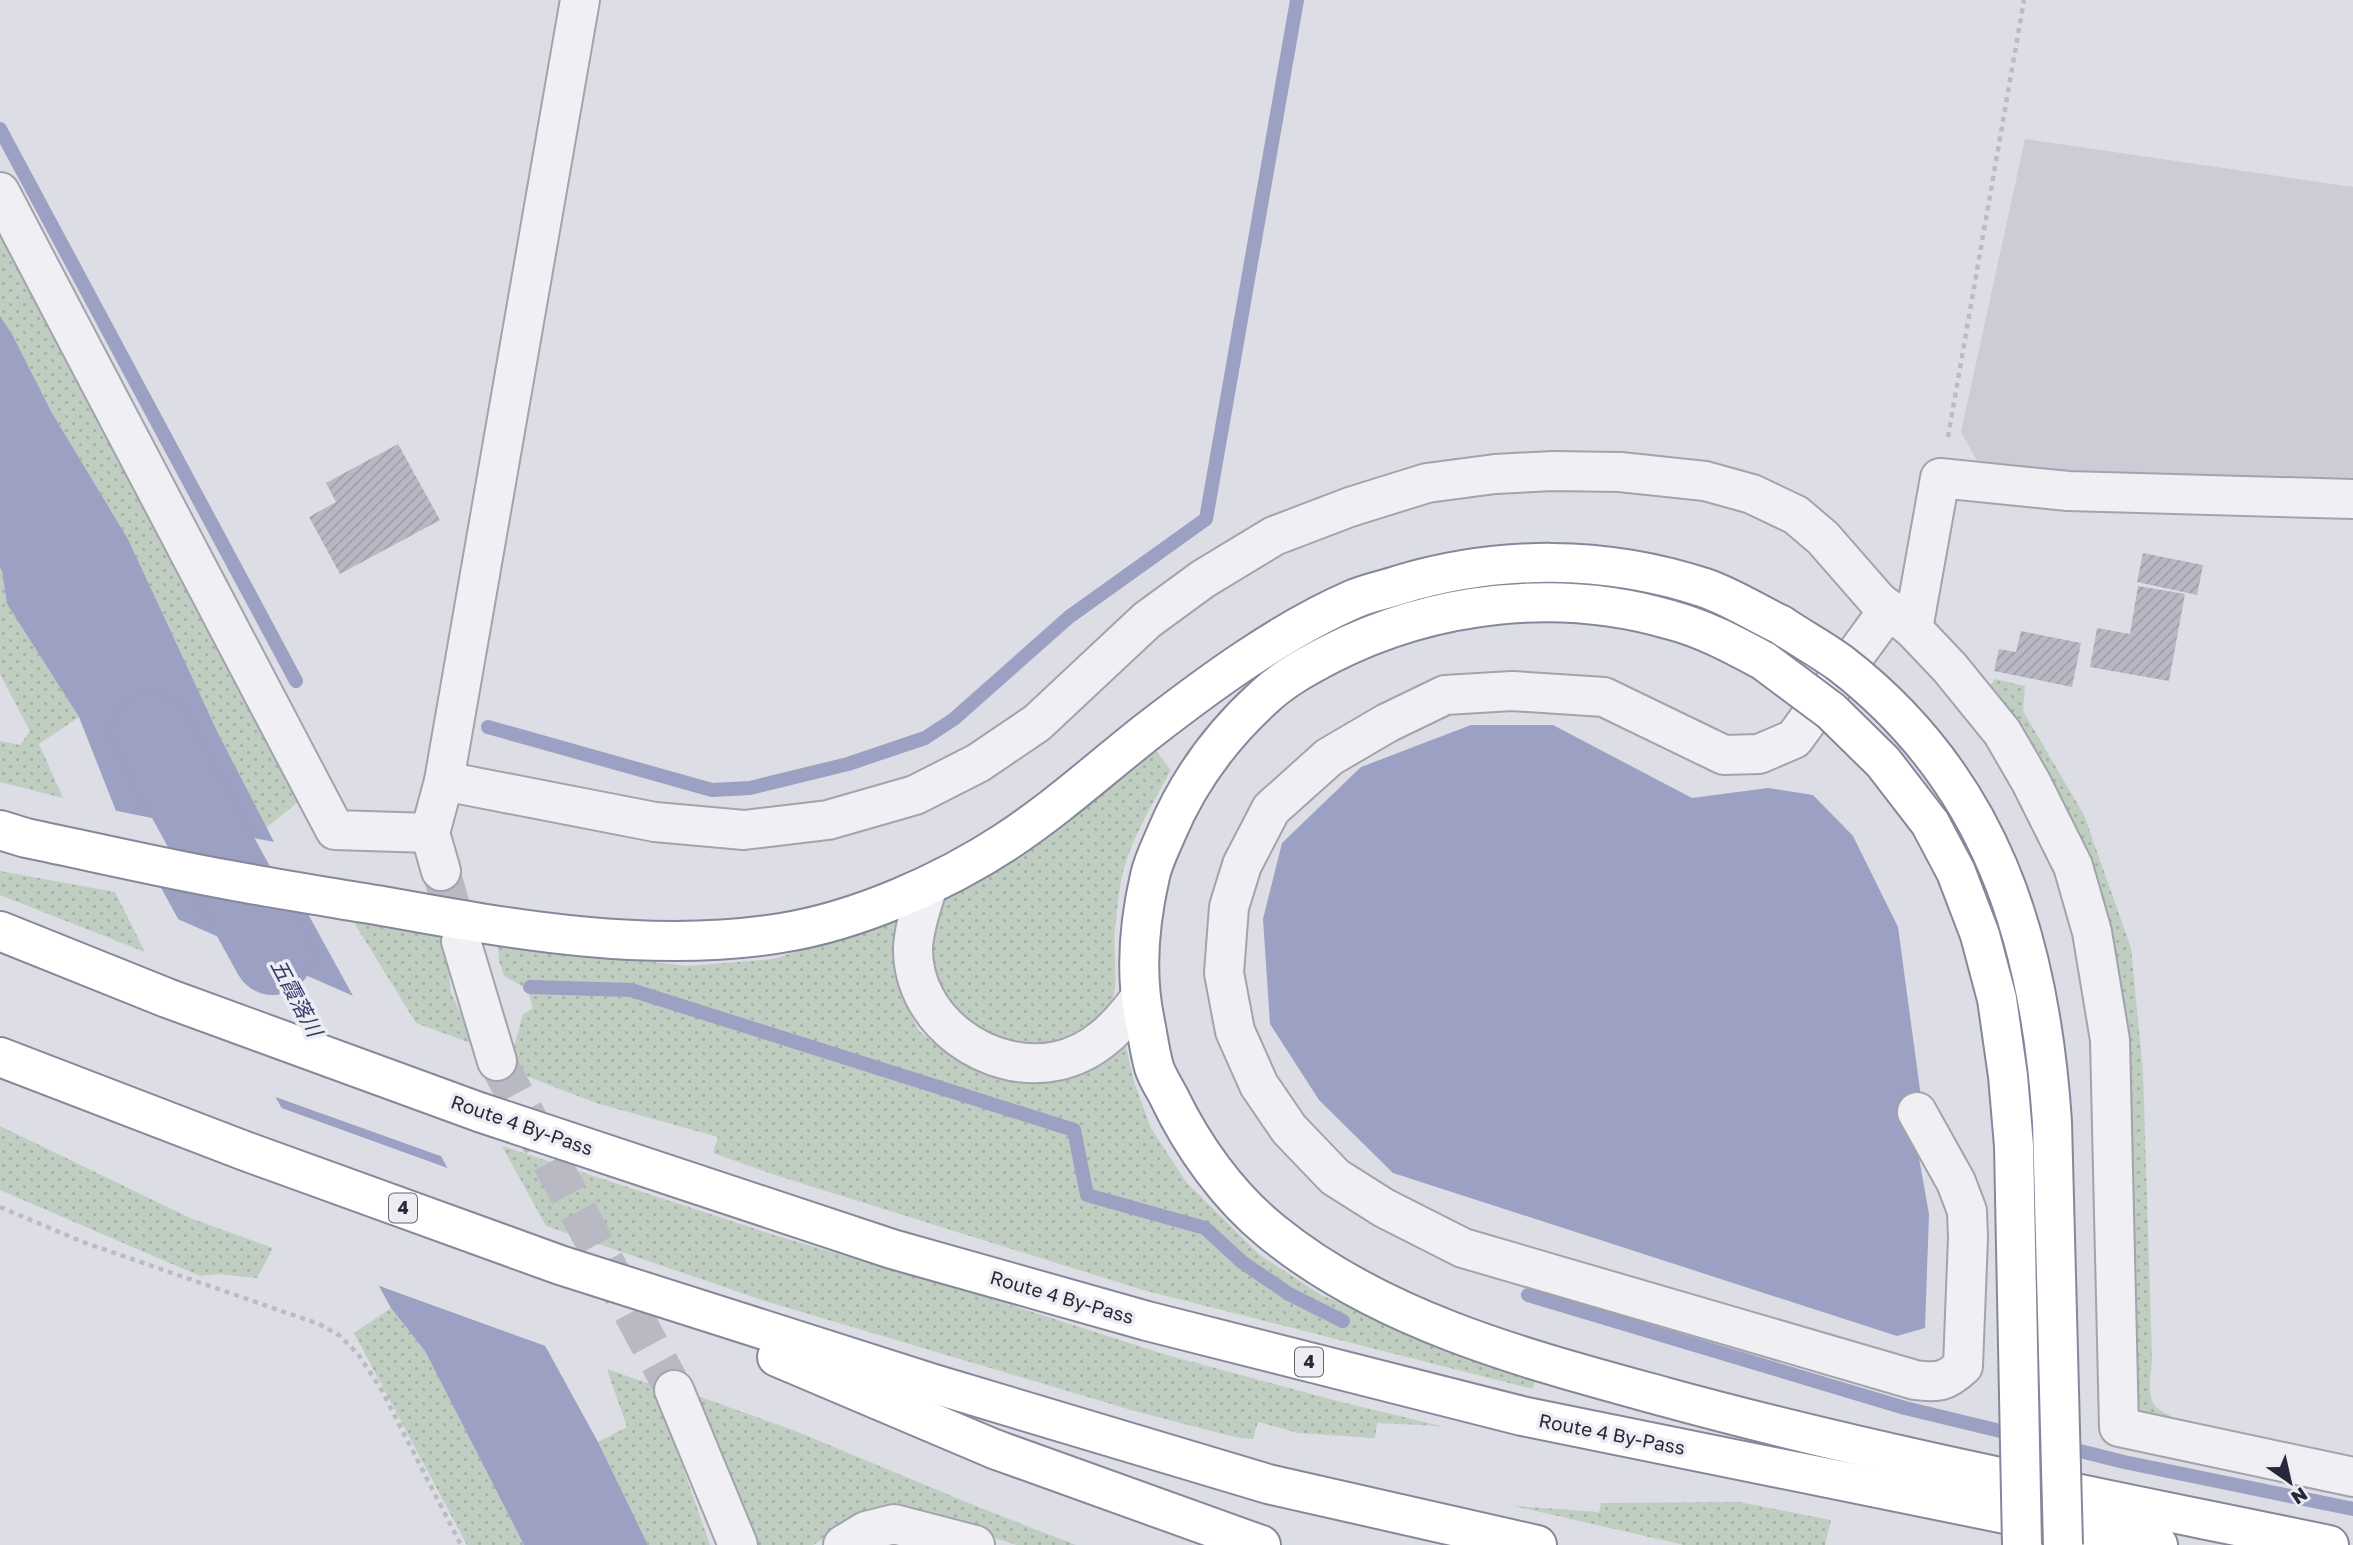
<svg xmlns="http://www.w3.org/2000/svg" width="2353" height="1545" viewBox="0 0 2353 1545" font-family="'Golos Text','Noto Sans JP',sans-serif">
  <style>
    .built { fill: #ccccd6 }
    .grass { fill: url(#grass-dots) }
    .water { fill: #9ca0c2 }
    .pier { fill: #dddde5 }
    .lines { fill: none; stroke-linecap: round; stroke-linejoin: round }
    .stream { stroke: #9ca0c2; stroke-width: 14 }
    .river { stroke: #9ca0c2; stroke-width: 80 }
    .building { fill: url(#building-hatch) }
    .minor-tunnel { stroke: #b9b9c3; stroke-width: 38; stroke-dasharray: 38 19; stroke-linecap: butt }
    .minor-casing { stroke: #a3a3ae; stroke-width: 42 }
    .highway-casing { stroke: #86879a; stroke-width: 42 }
    .path { stroke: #bcbbc4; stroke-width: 4.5; stroke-dasharray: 5 5; stroke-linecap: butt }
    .minor { stroke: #efeff4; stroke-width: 38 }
    .highway { stroke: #fff; stroke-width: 38 }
    .highway-bridge-casing { stroke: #86879a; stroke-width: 42; stroke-linecap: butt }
    .highway-bridge { stroke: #fff; stroke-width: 38 }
    .labels { text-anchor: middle; stroke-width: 7; stroke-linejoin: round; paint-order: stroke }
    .shield { fill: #ecedf3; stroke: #646372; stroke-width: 2 }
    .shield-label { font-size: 18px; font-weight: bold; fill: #29283a }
    .street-label { font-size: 19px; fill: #29283a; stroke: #ecedf3 }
    .water-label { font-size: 21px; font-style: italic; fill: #373b69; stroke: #ecedf3 }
  </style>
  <defs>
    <pattern id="grass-dots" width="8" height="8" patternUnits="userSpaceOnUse" patternTransform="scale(1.75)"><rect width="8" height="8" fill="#bfcec1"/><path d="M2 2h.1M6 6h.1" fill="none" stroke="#a4b1a7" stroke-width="1.8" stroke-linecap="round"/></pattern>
    <pattern id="building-hatch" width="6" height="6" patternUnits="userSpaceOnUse" patternTransform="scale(1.75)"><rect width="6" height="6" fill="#b8b8c4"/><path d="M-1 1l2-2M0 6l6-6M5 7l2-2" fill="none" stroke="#9e9ea9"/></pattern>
  </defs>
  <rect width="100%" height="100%" fill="#dddde5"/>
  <polygon class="built" points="2025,139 2353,187 2353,488 2006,472 1979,464 1961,432"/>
  <g class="grass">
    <polygon points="0,213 304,797 266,828 217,731 128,539 52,413 12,334 0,316"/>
    <polygon points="0,568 2,570 7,604 79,717 39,744 63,798 0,782 0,741 20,745 30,731 0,674"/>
    <path d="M1995,679L2025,686L2023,711L2084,815L2131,948L2143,1072L2152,1357C2152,1371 2145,1397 2157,1408C2167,1416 2170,1412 2179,1425L2140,1415L2135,1403L2112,964L1986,691Z"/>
    <path d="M1153,747L1171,770C1152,805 1129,842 1121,881C1118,897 1117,913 1115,929C1113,944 1118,986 1113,998C1111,1003 1104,1011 1100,1015C1091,1024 1062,1040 1049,1042C1015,1045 970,1033 948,1005C923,974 932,926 946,893Z"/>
    <polygon points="0,871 115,892 145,952 0,895"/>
    <polygon points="898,919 893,963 902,998 919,1031 946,1053 988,1074 1027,1080 1124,1038 1134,1082 1151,1128 1186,1182 1260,1255 1321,1295 1535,1379 1533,1389 1143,1290 775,1175 713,1153 718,1137 596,1103 518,1073 512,1054 523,1014 533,1008 527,989 504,976 499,961 498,944 688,966 773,959"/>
    <polygon points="353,921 445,937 451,993 476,1045 416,1023"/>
    <polygon points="0,1126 190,1218 273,1248 257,1278 217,1274 200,1276 0,1190"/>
    <polygon points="502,1146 777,1236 960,1289 1167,1355 1337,1401 1441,1426 1377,1423 1375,1438 1298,1433 1258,1422 1253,1439 1235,1437 1138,1412 768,1302 546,1226"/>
    <polygon points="391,1308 425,1351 524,1545 467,1545 354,1333"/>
    <polygon points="607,1369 650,1384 664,1414 710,1545 648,1545 598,1442 627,1427"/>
    <polygon points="692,1394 793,1430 983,1509 1076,1545 1017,1545 916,1513 856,1519 813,1545 754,1545"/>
    <polygon points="1739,1502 1831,1520 1825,1545 1684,1545 1514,1506 1599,1512 1601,1503"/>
  </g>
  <g class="water">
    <polygon points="0,316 12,334 52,413 128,539 217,731 274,842 116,811 79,717 7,604 2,571 0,568"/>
    <polygon points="1471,725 1553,725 1692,798 1768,788 1813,795 1853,836 1898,927 1923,1112 1911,1113 1929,1214 1925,1328 1897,1336 1393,1173 1319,1100 1270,1024 1263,919 1282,843 1361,767"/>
    <polygon points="159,884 308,914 598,1442 648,1545 524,1545 425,1351 391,1308"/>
  </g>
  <g class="pier">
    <polygon points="112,810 175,823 277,843 273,846 174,827 115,814"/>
    <polygon points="173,917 358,998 446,1158 270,1095"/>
    <polygon points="276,1106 453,1170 551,1348 374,1284"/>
  </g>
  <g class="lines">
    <g class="stream">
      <polyline points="0,129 296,681"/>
      <polyline points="488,727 712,790 750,788 848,764 925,738 954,719 1069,617 1206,519 1297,0"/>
      <polyline points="530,987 631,990 1074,1130 1087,1195 1205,1228 1242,1262 1289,1294 1343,1321"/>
      <polyline points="1528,1295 1905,1408 2017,1435"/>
      <polyline points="2064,1447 2124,1462 2353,1509"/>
    </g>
    <polyline class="river" points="151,733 273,955"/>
  </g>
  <g class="building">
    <polygon points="398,444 440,520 340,574 309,517 336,502 326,483"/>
    <polygon points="2143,553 2203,565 2197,595 2137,582"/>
    <polygon points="2138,586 2185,594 2169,681 2090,667 2097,628 2130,634"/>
    <polygon points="2021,631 2081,643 2072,687 1994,671 1999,649 2016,652"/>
  </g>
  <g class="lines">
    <g class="minor-tunnel">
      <polyline points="441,871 461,941"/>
      <polyline points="497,1061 674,1390"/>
    </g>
    <defs>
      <g id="minor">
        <polyline points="0,192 335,830 430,833"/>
        <path d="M1889,609L1794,739L1759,754L1724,755L1604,697L1512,691L1445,695L1387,723L1329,757L1271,809L1242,865L1229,907L1224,973L1235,1031L1259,1085L1289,1129L1335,1177L1384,1208L1463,1248L1915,1380C1938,1383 1946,1382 1963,1366L1968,1238L1967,1211L1956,1182L1917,1112"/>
        <polyline points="1913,629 1940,478 2068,491 2353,499"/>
        <polyline points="444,781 655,822 744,830 828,820 915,795 978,763 1037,723 1147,620 1203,579 1274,536 1350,507 1427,483 1495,474 1553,471 1620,472 1705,481 1752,494 1796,515 1823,538 1878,601 1913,629 1950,668 2002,732 2031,782 2073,866 2092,932 2110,1040 2119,1427 2353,1477"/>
        <polyline points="441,871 430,833 444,781 580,0"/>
        <path d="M928,886C922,905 914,927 913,948C912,1021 989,1075 1057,1061C1094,1053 1119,1027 1140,998"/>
        <polyline points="461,941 497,1061"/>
        <polyline points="674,1390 738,1545"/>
        <polyline points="843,1545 866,1531 894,1524 975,1545"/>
      </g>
      <g id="highway">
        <path d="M1764,661C1734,645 1705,629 1671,620C1559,587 1434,601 1330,654C1307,666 1283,679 1264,697C1221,736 1188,781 1166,834C1160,848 1153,862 1150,876C1139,924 1135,975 1145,1022C1148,1037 1150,1053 1154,1067C1157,1077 1164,1087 1169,1097C1193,1147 1228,1196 1271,1231C1382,1322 1530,1360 1665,1397C1884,1457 2107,1499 2329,1545"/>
        <path d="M0,830L26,838C94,852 162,868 229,880C282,890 335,898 388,907C515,930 651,954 781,933C857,921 943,883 1007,841C1057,808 1101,768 1148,731C1210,683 1282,630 1354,599C1368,593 1384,590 1399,585C1499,555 1605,555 1705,588C1731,597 1756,613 1781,625"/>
        <polyline points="0,931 167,998 479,1112 892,1249 1147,1321 1522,1416 2158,1545"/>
        <polyline points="0,1057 245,1151 560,1265 934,1384 1268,1484 1537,1545"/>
        <polyline points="777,1357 994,1449 1261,1545"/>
      </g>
    </defs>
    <use href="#minor" class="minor-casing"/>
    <use href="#highway" class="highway-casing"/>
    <g class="path">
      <polyline points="1948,437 2024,0"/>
      <polyline points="0,1207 83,1242 319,1324 339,1335 358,1354 381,1389 461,1545"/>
    </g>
    <use href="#minor" class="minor"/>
    <use href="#highway" class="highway"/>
    <defs>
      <g id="highway-bridge">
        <path d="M1781,625C1800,638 1821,649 1840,663C1991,779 2040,938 2052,1122L2063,1545"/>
        <polyline points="1764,661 1831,711 1883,762 1930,823 1956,872 1980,935 1997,999 2008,1076 2014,1146 2022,1545"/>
      </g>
    </defs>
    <use href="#highway-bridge" class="highway-bridge-casing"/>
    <use href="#highway-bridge" class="highway-bridge"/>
  </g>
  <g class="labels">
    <g class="shield">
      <rect x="389" y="1193.5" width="28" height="29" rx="5"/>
      <rect x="1295" y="1347.5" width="28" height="29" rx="5"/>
    </g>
    <g class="shield-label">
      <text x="403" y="1214">4</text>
      <text x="1309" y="1368">4</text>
    </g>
    <g class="street-label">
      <text transform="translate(522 1125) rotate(19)" y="7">Route 4 By-Pass</text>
      <text transform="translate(1062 1297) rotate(16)" y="7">Route 4 By-Pass</text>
      <text transform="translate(1612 1434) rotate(11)" y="7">Route 4 By-Pass</text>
    </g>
    <g class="water-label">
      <text transform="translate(296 998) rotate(62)" y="7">五霞落川</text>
    </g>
  </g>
  <g transform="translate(2290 1482) rotate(146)" stroke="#ecedf3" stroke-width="5" paint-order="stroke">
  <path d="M0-5L12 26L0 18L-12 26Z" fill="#29283a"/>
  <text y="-10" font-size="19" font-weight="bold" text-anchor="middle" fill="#29283a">N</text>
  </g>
</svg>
